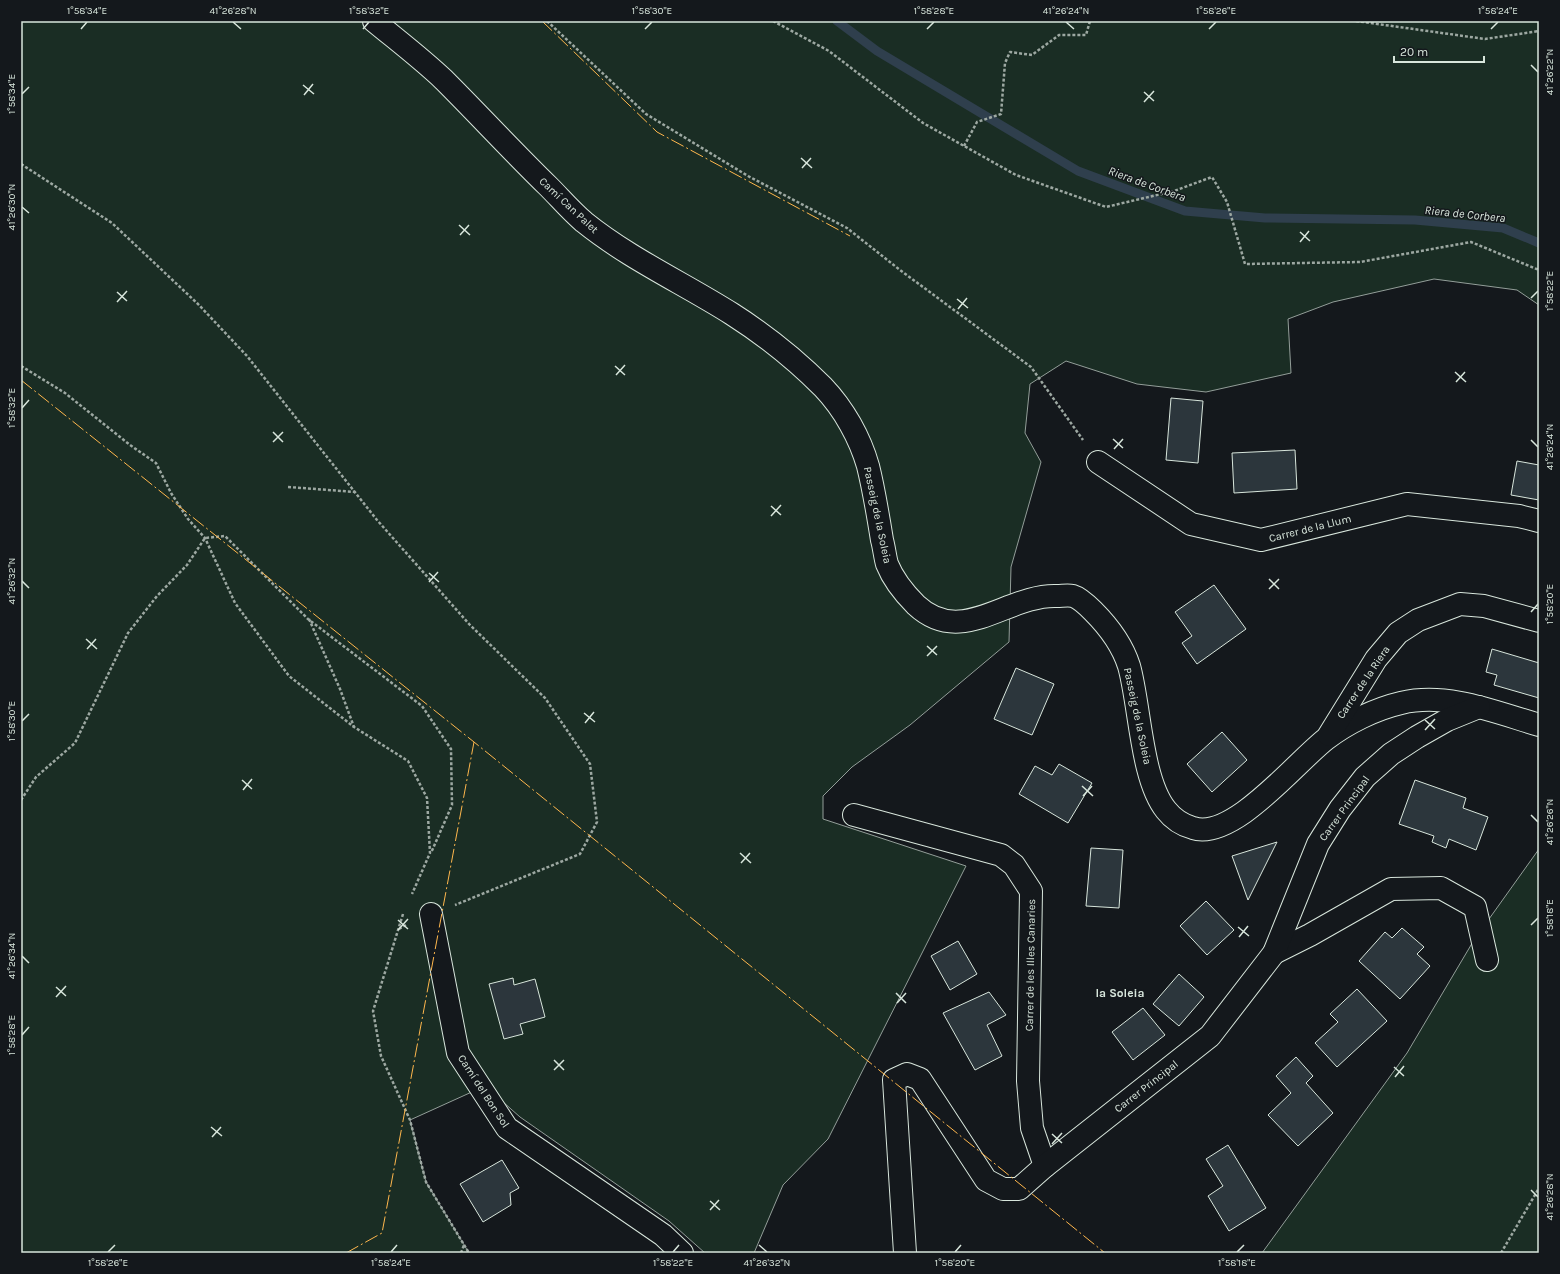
<svg xmlns="http://www.w3.org/2000/svg" width="1560" height="1274" viewBox="0 0 1560 1274" font-family="Karla,sans-serif">
  <style>
    .green { fill: #1a2d24; stroke: #939e99 }
    .lines { fill: none; stroke-linecap: round; stroke-linejoin: round }
    .stream { stroke: #2f3f4d; stroke-width: 9 }
    .building { fill: #2c363c; stroke: #d8e6dc }
    .minor-casing { stroke: #d8e6dc; stroke-width: 24 }
    .path { stroke: #9da8a2; stroke-width: 2.5; stroke-dasharray: 3 2; stroke-linecap: butt }
    .minor { stroke: #14181c; stroke-width: 22 }
    .power { stroke: #ffb74d; stroke-width: 1; stroke-dasharray: 14 3 2 3; stroke-linecap: butt }
    .ticks { fill: none; stroke: #d8e6dc; stroke-width: 1.5 }
    .labels { text-anchor: middle; stroke-width: 3; stroke-linejoin: round; paint-order: stroke }
    .street-label { font-size: 11px; fill: #d8e6dc; stroke: #14181c }
    .water-label { font-size: 12px; font-style: italic; fill: #d8e6dc; stroke: #14181c }
    .neighbourhood-label { font-size: 12px; font-weight: bold; fill: #d8e6dc; stroke: #14181c }
    .neatline { fill: none; stroke: #d8e6dc; stroke-width: 1.5 }
    .ticks-label { font-size: 10px; text-anchor: middle; fill: #d8e6dc }
  </style>
  <rect width="100%" height="100%" fill="#14181c"/>
  <g class="green">
    <polygon points="21,21 1539,21 1539,305 1517,290 1434,279 1333,302 1288,319 1291,373 1206,392 1137,384 1066,361 1030,384 1025,433 1041,462 1011,567 1009,642 910,725 852,767 823,796 823,819 966,866 828,1139 783,1185 754,1253 705,1253 669,1221 520,1117 485,1086 410,1120 426,1182 469,1253 21,1253"/>
    <polygon points="1539,849 1539,1253 1262,1253 1407,1053 1474,940"/>
  </g>
  <g class="lines">
    <polyline class="stream" points="837,21 877,51 1078,171 1185,211 1265,218 1415,220 1503,228 1539,243"/>
  </g>
  <g class="building">
    <polygon points="1171,398 1203,401 1198,463 1166,460"/>
    <polygon points="1295,450 1297,489 1234,493 1232,453"/>
    <polygon points="1517,461 1539,465 1539,500 1511,495"/>
    <polygon points="1214,585 1246,629 1197,664 1182,643 1192,636 1175,612"/>
    <polygon points="1492,649 1539,663 1539,698 1494,685 1497,675 1486,672"/>
    <polygon points="1016,668 1054,684 1032,735 994,719"/>
    <polygon points="1222,732 1247,760 1212,792 1187,764"/>
    <polygon points="1059,764 1092,783 1068,823 1019,794 1035,766 1052,775"/>
    <polygon points="1415,780 1466,798 1463,808 1488,817 1476,850 1449,839 1446,848 1432,842 1434,836 1399,824"/>
    <polygon points="1277,842 1248,900 1232,856"/>
    <polygon points="1091,848 1123,850 1119,908 1086,906"/>
    <polygon points="1206,901 1234,930 1207,955 1180,926"/>
    <polygon points="1402,928 1424,947 1417,954 1430,966 1400,999 1359,961 1385,932 1392,938"/>
    <polygon points="958,941 977,974 950,990 931,956"/>
    <polygon points="1179,974 1204,997 1179,1026 1153,1004"/>
    <polygon points="513,978 514,985 535,979 545,1017 520,1024 523,1034 504,1039 489,984"/>
    <polygon points="1357,989 1387,1021 1337,1067 1315,1043 1338,1022 1330,1014"/>
    <polygon points="989,992 1006,1015 987,1025 1002,1056 975,1070 943,1013"/>
    <polygon points="1143,1008 1165,1035 1133,1060 1112,1032"/>
    <polygon points="1296,1057 1313,1076 1306,1083 1333,1113 1298,1146 1268,1115 1291,1093 1276,1076"/>
    <polygon points="1228,1145 1266,1208 1229,1231 1208,1196 1223,1186 1206,1159"/>
    <polygon points="502,1160 519,1188 510,1193 511,1205 483,1222 460,1184"/>
  </g>
  <g class="lines">
    <defs>
      <g id="minor">
        <path d="M374,21C397,40 422,59 444,80C479,115 513,152 549,187C560,198 571,211 584,222C630,259 683,283 732,314C765,335 796,360 823,387C844,409 860,438 868,466C874,490 878,515 882,540C884,547 885,557 887,564C893,579 905,594 916,605C962,648 1007,594 1057,596C1062,596 1068,595 1073,596C1080,598 1088,606 1093,611C1109,627 1122,644 1129,666C1140,705 1141,779 1166,810C1173,819 1182,825 1193,828C1233,841 1296,762 1326,739C1347,723 1375,709 1401,703C1447,692 1495,712 1539,725"/>
        <polyline points="1098,462 1191,524 1261,540 1407,504 1519,516 1539,521"/>
        <polyline points="1329,735 1376,659 1398,633 1418,620 1460,604 1484,606 1539,621"/>
        <polyline points="854,815 1001,855 1014,865 1031,891 1028,1081 1032,1128 1045,1166"/>
        <polyline points="431,914 458,1053 507,1128 663,1235 682,1253"/>
        <polyline points="1274,953 1310,935 1391,889 1441,888 1475,907 1487,960"/>
        <polyline points="905,1253 894,1080 907,1074 920,1079 986,1180 1003,1189 1019,1189 1045,1166 1210,1036 1274,953 1318,844 1340,809 1365,777 1391,754 1417,737 1447,720 1479,707"/>
      </g>
    </defs>
    <use href="#minor" class="minor-casing"/>
    <g class="path">
      <polyline points="547,21 646,114 748,176 847,228 900,270 1031,367 1083,440"/>
      <polyline points="773,21 829,51 923,123 1016,175 1106,207 1174,191 1212,177 1227,202 1245,264 1360,262 1471,242 1539,270"/>
      <polyline points="1356,21 1485,39 1539,31"/>
      <polyline points="964,146 977,122 1001,114 1005,63 1010,52 1032,55 1059,35 1086,35 1090,21"/>
      <polyline points="21,164 112,223 198,304 247,356 377,520 470,625 545,698 590,764 597,822 580,854 455,905"/>
      <polyline points="21,366 65,393 130,445 156,463 171,493 188,519 205,538 235,603 289,676 354,727 408,761 427,798 430,853 412,894"/>
      <polyline points="288,487 355,492"/>
      <polyline points="309,619 340,689 354,727"/>
      <polyline points="21,800 36,777 75,743 128,633 157,596 187,565 205,538 225,536 308,619 422,706 451,749 452,805 431,853"/>
      <polyline points="403,914 373,1011 381,1056 410,1120 426,1182 469,1253"/>
      <polyline points="399,929 406,925"/>
      <polyline points="461,1253 464,1245"/>
      <polyline points="1501,1253 1539,1188"/>
    </g>
    <use href="#minor" class="minor"/>
    <g class="power">
      <polyline points="542,21 657,132 850,236"/>
      <polyline points="21,380 474,742 1105,1253"/>
      <polyline points="346,1253 382,1233 474,742"/>
    </g>
  </g>
  <path class="ticks" d="M233,22L241,29M1066,22L1074,29M81,29L87,22M363,29L369,22M645,29L652,22M927,29L934,22M1209,29L1216,22M1491,29L1498,22M1531,65L1538,72M303,85L314,94M1144,92L1154,101M22,94L29,87M304,95L313,84M1144,102L1154,91M801,158L812,168M802,168L811,158M22,207L29,213M459,225L470,235M1300,232L1310,241M460,235L469,225M1300,242L1309,231M117,292L127,301M1531,298L1538,291M957,299L968,308M117,302L127,291M958,309L967,298M615,366L625,375M1455,372L1466,382M616,375L625,365M1456,382L1465,372M22,408L29,400M273,432L283,442M1113,439L1123,448M1531,440L1538,447M273,442L283,432M1114,449L1123,439M771,506L781,515M771,516L781,505M429,573L439,582M1269,579L1279,589M22,581L29,588M429,582L438,572M1269,589L1279,579M1531,612L1538,604M86,639L97,649M927,646L937,655M87,649L96,639M927,656L937,646M584,713L595,722M1425,720L1435,729M22,721L29,714M585,723L594,712M1425,730L1435,719M242,780L252,789M1082,786L1093,796M243,790L252,779M1083,796L1092,786M1531,815L1538,822M740,853L751,863M741,863L750,853M398,920L408,929M1531,925L1538,918M1238,927L1249,936M398,930L408,919M1239,937L1248,926M22,956L29,963M56,987L66,996M896,993L906,1003M56,997L66,986M897,1003L906,993M22,1035L29,1027M554,1060L564,1070M1394,1067L1404,1076M554,1070L564,1060M1395,1077L1404,1066M211,1127L222,1136M1052,1134L1062,1143M212,1137L221,1127M1052,1144L1062,1133M1531,1190L1538,1197M710,1201L720,1210M710,1210L719,1200M759,1245L767,1252M108,1252L115,1245M391,1252L397,1245M673,1252L679,1245M955,1252L961,1245M1237,1252L1244,1245"/>
  <g class="labels">
    <g class="street-label">
      <text transform="translate(569 205) rotate(43)" y="4">Camí Can Palet</text>
      <text transform="translate(878 515) rotate(78)" y="4">Passeig de la Soleia</text>
      <text transform="translate(1310 528) rotate(-14)" y="4">Carrer de la Llum</text>
      <text transform="translate(1363 682) rotate(-56)" y="4">Carrer de la Riera</text>
      <text transform="translate(1138 716) rotate(78)" y="4">Passeig de la Soleia</text>
      <text transform="translate(1344 808) rotate(-54)" y="4">Carrer Principal</text>
      <text transform="translate(1030 965) rotate(-89)" y="4">Carrer de les Illes Canaries</text>
      <text transform="translate(1146 1086) rotate(-38)" y="4">Carrer Principal</text>
      <text transform="translate(484 1091) rotate(57)" y="4">Camí del Bon Sol</text>
    </g>
    <g class="water-label">
      <text transform="translate(1147 184) rotate(20)" y="4">Riera de Corbera</text>
      <text transform="translate(1465 214) rotate(6)" y="4">Riera de Corbera</text>
    </g>
    <g class="neighbourhood-label">
      <text x="1120" y="997">la Soleia</text>
    </g>
  </g>
  <rect width="1560" height="1274" fill="none" stroke="#14181c" stroke-width="44"/>
  <path d="M1394 56v6h90v-6" fill="none" stroke="#d8e6dc" stroke-width="2"/>
  <text x="1400" y="56" font-size="12" fill="#d8e6dc" stroke="#14181c" stroke-width="3" paint-order="stroke">20 m</text>
  <rect x="22" y="22" width="1516" height="1230" class="neatline"/>
  <g class="ticks-label">
    <text x="87" y="14">1°58'34"E</text>
    <text x="233" y="14">41°26'28"N</text>
    <text x="369" y="14">1°58'32"E</text>
    <text x="652" y="14">1°58'30"E</text>
    <text x="934" y="14">1°58'28"E</text>
    <text x="1066" y="14">41°26'24"N</text>
    <text x="1216" y="14">1°58'26"E</text>
    <text x="1498" y="14">1°58'24"E</text>
    <text transform="translate(1549 72) rotate(-90)" y="4">41°26'22"N</text>
    <text transform="translate(11 94) rotate(-90)" y="4">1°58'34"E</text>
    <text transform="translate(11 207) rotate(-90)" y="4">41°26'30"N</text>
    <text transform="translate(1549 291) rotate(-90)" y="4">1°58'22"E</text>
    <text transform="translate(11 408) rotate(-90)" y="4">1°58'32"E</text>
    <text transform="translate(1549 447) rotate(-90)" y="4">41°26'24"N</text>
    <text transform="translate(11 581) rotate(-90)" y="4">41°26'32"N</text>
    <text transform="translate(1549 604) rotate(-90)" y="4">1°58'20"E</text>
    <text transform="translate(11 721) rotate(-90)" y="4">1°58'30"E</text>
    <text transform="translate(1549 822) rotate(-90)" y="4">41°26'26"N</text>
    <text transform="translate(1549 918) rotate(-90)" y="4">1°58'18"E</text>
    <text transform="translate(11 956) rotate(-90)" y="4">41°26'34"N</text>
    <text transform="translate(11 1035) rotate(-90)" y="4">1°58'28"E</text>
    <text transform="translate(1549 1197) rotate(-90)" y="4">41°26'28"N</text>
    <text x="108" y="1266">1°58'26"E</text>
    <text x="391" y="1266">1°58'24"E</text>
    <text x="673" y="1266">1°58'22"E</text>
    <text x="767" y="1266">41°26'32"N</text>
    <text x="955" y="1266">1°58'20"E</text>
    <text x="1237" y="1266">1°58'18"E</text>
  </g>
</svg>
